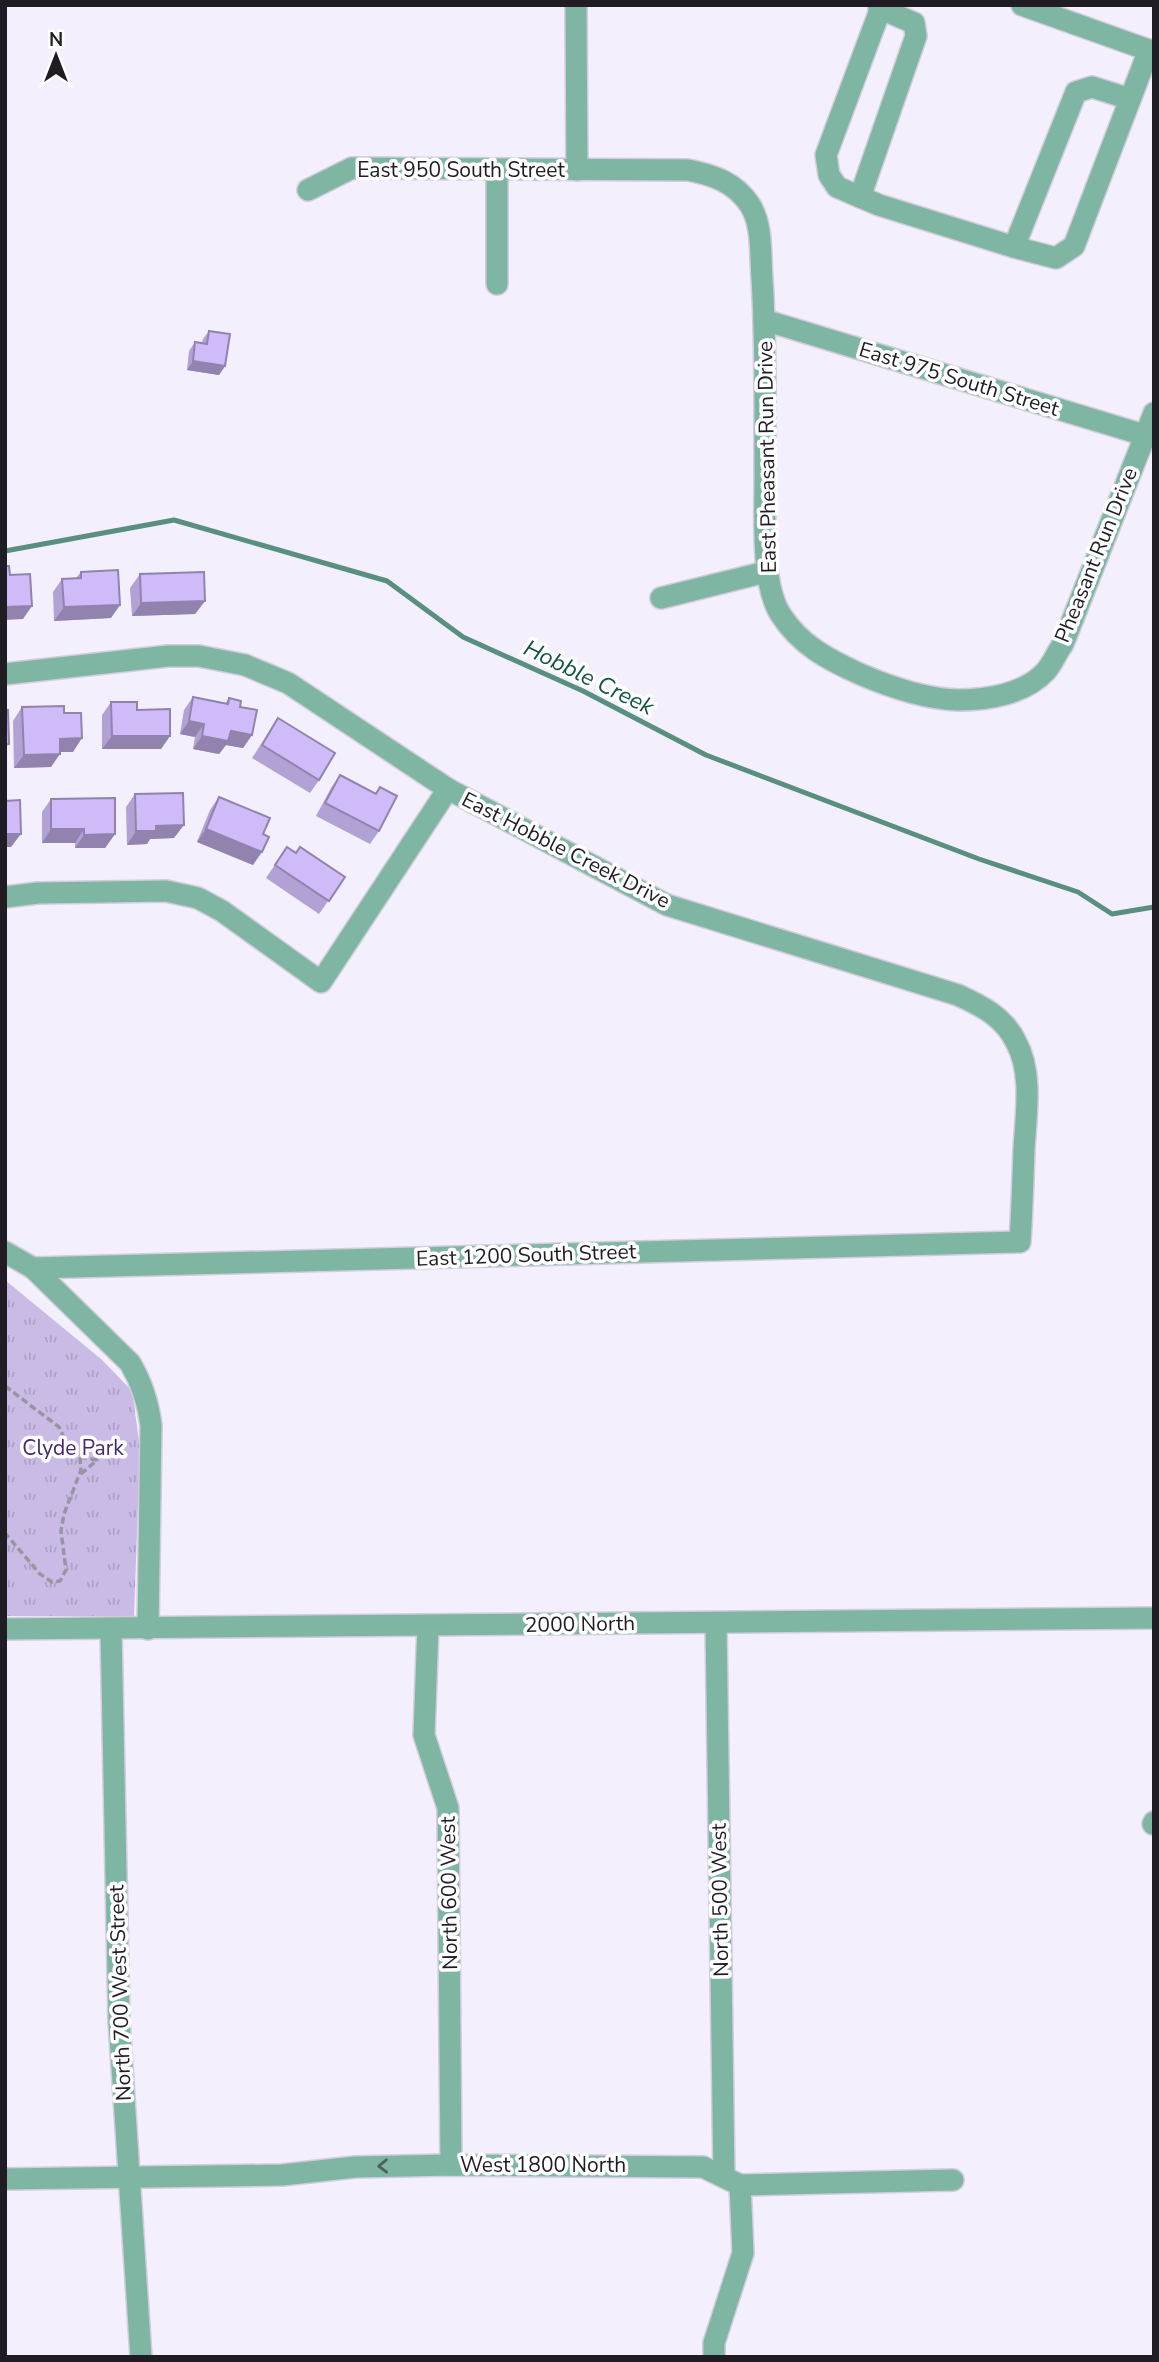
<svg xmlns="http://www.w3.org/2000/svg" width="1159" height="2362" viewBox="0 0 1159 2362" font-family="'Nunito Sans',sans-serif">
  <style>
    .park { fill: url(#park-tufts) }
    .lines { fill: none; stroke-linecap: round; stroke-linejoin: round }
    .stream { stroke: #598f7f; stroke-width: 5 }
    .minor-casing { stroke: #d1cdd9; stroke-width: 24 }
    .path { stroke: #9895a0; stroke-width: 3.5; stroke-dasharray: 7 3.5; stroke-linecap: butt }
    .minor { stroke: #7eb6a3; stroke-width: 21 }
    .wall { fill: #b2a1d4 }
    .shaded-wall { fill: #9183ad }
    .building { fill: #cfbbf7; stroke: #9183ad; stroke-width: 2 }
    .oneway { stroke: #4a615d }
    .labels { text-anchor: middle; stroke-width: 7; stroke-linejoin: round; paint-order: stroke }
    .street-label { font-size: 21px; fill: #1f1c24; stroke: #fff }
    .park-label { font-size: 21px; fill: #43266b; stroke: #fff }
    .water-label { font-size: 23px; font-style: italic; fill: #145443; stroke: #fff }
  </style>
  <defs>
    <pattern id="park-tufts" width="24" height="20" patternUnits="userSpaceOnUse" patternTransform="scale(1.75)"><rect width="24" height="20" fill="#c9bbe6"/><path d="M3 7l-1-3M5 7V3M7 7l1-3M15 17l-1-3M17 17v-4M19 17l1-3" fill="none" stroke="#aca0c5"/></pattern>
  </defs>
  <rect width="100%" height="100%" fill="#f3effc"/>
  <polygon class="park" points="5,1280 101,1359 132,1391 140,1448 134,1616 5,1616"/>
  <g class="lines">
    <polyline class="stream" points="5,551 174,520 387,581 463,637 583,691 706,755 979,859 1078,892 1112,914 1154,907"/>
    <defs>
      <g id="minor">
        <polyline points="576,5 577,170"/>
        <polyline points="882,5 826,155 829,175 837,187 879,205 1014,247 1056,258 1074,246 1149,50"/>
        <polyline points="1022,5 1154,52"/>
        <polyline points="497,170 497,284"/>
        <path d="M308,190L352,168L688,170C713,175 735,182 750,205C763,226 760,254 762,278C766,340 765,402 765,464C766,504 759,582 781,615C800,645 829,660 860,674C890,687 925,699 958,700C988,700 1025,694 1046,671C1053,663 1057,652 1063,644L1154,413"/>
        <polyline points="860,197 916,36 914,23 879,8"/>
        <polyline points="1014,247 1076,92 1092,87 1130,99"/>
        <polyline points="764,320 1154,438"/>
        <polyline points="661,598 766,572"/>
        <path d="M5,674L168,656H199L245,665L288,683L448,789L667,905L958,995C982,1006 1004,1017 1016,1042C1033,1073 1026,1114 1024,1149C1023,1180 1022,1211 1020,1242L33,1268"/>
        <polyline points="5,897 38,893 166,891 198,898 222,911 321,982 448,789"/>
        <path d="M5,1252L33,1268L130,1363C142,1383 148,1402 151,1425L148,1629"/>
        <polyline points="716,1623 724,2177"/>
        <polyline points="428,1626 424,1735 448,1808 451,2165"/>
        <polyline points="5,1629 1154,1618"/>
        <polyline points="111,1629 119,2021 141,2357"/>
        <polyline points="1153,1824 1154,1822"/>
        <polyline points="5,2179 282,2175 355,2167 451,2165 703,2167 740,2185 953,2180"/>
        <polyline points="714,2357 714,2343 743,2253 740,2185"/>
      </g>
    </defs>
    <use href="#minor" class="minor-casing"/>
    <g class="path">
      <polyline points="5,1386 59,1427 67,1444 80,1457 81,1470 64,1514 61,1531 66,1570 60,1581 52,1582 40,1574 5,1533"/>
      <polyline points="80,1457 97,1460 81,1474"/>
    </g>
    <use href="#minor" class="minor"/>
  </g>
  <g class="wall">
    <polygon points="209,331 225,366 219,375 187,370 189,351 195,342 202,343 203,339"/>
    <polygon points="81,572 111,618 54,621 53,592 62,579 76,578"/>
    <polygon points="140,574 205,601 195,614 132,616 130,588"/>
    <polygon points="193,697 225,704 229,698 240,707 252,735 243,748 226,745 219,754 193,749 195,737 180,734 184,710"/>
    <polygon points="111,702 137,710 170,736 161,749 102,749 102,715"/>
    <polygon points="22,707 64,713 73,752 60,752 51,767 14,768 13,721"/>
    <polygon points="278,718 319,780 310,793 252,758"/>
    <polygon points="340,775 375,793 380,787 379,831 370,844 316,816 331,788"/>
    <polygon points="135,794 174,838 150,839 147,844 127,845 126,807"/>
    <polygon points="219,797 263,834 253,865 197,842 210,810"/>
    <polygon points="51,799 115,834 105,848 75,848 75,843 42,843 42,812"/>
    <polygon points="287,847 296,852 345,877 319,914 266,878"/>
  </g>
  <g class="shaded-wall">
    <polygon points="193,361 225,366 219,375 187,370"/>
    <polygon points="205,601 195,614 132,616 141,603"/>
    <polygon points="120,605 111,618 54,621 64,607"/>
    <polygon points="32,606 23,619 5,620 5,607"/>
    <polygon points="189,721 204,724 195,737 180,734"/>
    <polygon points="231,731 252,735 243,748 226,745 219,754 193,749 202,736"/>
    <polygon points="112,736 170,736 161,749 102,749"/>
    <polygon points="82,738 73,752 50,752 60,739"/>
    <polygon points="60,754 51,767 14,768 24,755"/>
    <polygon points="184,825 174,838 150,839 147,844 127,845 136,831 156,826"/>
    <polygon points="51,829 84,829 75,843 42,843"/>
    <polygon points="206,829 262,852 253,865 197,842"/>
    <polygon points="5,834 21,834 11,847 5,847"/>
    <polygon points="115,834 105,848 75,848 84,835"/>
  </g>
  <g class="building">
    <polygon points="209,331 230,334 225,366 193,361 195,342 207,344"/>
    <polygon points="5,566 9,566 10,575 30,574 32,606 5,607"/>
    <polygon points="118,570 120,605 64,607 62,579 81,578 81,572"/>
    <polygon points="204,572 205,601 141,603 140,574"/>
    <polygon points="193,697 228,704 229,698 241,701 240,707 257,710 252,735 231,731 228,741 202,736 204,724 189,721"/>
    <polygon points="111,702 137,702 137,710 170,709 170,736 112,736"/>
    <polygon points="64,706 64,713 81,713 82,738 60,739 60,754 24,755 22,707"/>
    <polygon points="5,710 8,710 9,744 5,745"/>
    <polygon points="278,718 335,753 319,780 262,745"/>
    <polygon points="340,775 376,794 380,787 397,796 379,831 325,803"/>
    <polygon points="183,793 184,825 156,826 156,831 136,831 135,794"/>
    <polygon points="219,797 270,818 263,834 269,837 262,852 206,829"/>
    <polygon points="115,798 115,834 84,835 84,829 51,829 51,799"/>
    <polygon points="20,800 21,834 5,834 5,801"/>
    <polygon points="287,847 296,853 300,847 345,877 329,901 275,865"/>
  </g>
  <defs><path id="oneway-chevron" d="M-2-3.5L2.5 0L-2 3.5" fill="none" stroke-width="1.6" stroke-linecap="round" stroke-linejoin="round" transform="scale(1.75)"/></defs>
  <use class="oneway" href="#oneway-chevron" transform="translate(383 2166) rotate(179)"/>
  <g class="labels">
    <g class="street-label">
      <text x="461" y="177">East 950 South Street</text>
      <text transform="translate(959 379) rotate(17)" y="7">East 975 South Street</text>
      <text transform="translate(767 457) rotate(-91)" y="7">East Pheasant Run Drive</text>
      <text transform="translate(1096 555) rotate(-68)" y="7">Pheasant Run Drive</text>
      <text transform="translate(566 850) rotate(27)" y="7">East Hobble Creek Drive</text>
      <text transform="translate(526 1255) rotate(-2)" y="7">East 1200 South Street</text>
      <text transform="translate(580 1624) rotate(-1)" y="7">2000 North</text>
      <text transform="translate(449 1893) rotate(-91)" y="7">North 600 West</text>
      <text transform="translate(720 1900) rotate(-91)" y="7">North 500 West</text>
      <text transform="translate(120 1993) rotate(-92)" y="7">North 700 West Street</text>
      <text x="543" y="2172">West 1800 North</text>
    </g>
    <g class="park-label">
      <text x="73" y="1455">Clyde Park</text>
    </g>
    <g class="water-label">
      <text transform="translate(589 677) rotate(26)" y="8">Hobble Creek</text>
    </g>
  </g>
  <rect width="1159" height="2362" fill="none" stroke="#1f1c24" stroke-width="14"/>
  <g transform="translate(56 56)" stroke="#ffffff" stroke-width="5" paint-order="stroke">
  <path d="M0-5L12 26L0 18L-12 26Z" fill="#1f1c24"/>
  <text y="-10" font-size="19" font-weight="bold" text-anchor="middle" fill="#1f1c24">N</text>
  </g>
</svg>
